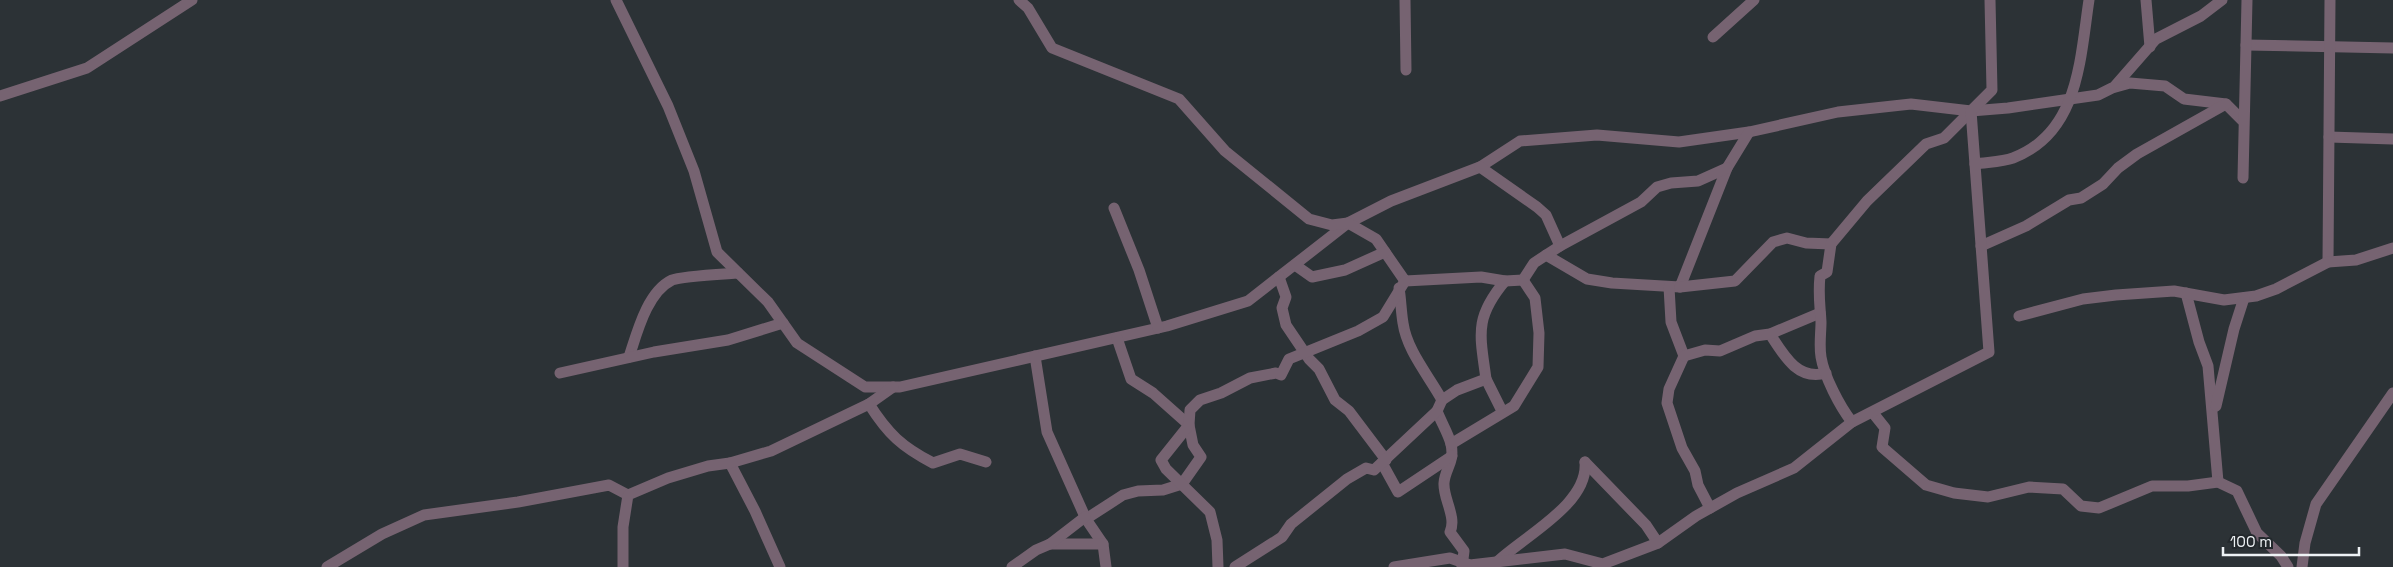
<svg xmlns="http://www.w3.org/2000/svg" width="2393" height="567" viewBox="0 0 2393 567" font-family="'Space Grotesk',sans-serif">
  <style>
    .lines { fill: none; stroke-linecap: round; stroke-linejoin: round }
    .minor { stroke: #766371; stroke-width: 11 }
  </style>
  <rect width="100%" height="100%" fill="#2c3236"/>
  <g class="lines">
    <g class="minor">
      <polyline points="616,0 668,106 694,171 717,252 768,302 797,343 865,387 900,387 1167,326 1248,301 1348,223 1391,201 1480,167 1520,141 1597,135 1679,142 1749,132 1838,112 1911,104 1971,111 2008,108 2098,95 2112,88 2130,83 2165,86 2184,99 2226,104 2242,120"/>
      <polyline points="1019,0 1028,8 1052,48 1179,99 1225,151 1309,219 1332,225 1348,223 1376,239 1405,281 1481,277 1505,281 1523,280"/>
      <polyline points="1405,0 1406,70"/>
      <polyline points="2146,0 2150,47"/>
      <polyline points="1713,37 1754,0"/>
      <polyline points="2246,45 2393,48"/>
      <polyline points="2114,87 2156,39 2201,16 2222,0"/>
      <polyline points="0,96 87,68 192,0"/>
      <polyline points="2329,137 2393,139"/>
      <path d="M1975,164C1987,162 2002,162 2013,158C2079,133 2080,59 2089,0"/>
      <polyline points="1480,167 1537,207 1546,215 1560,246"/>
      <polyline points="2243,178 2247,0"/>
      <polyline points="1114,208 1139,270 1158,328"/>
      <polyline points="1981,246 2026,226 2069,200 2081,198 2103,184 2118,168 2137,154 2226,104"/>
      <polyline points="1546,255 1587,279 1612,283 1680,287 1727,168 1749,132"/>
      <polyline points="2328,262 2330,0"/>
      <polyline points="1295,265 1312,277 1345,270 1385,252"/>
      <polyline points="1279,277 1286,297 1282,308 1286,325 1309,359 1319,369 1335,400 1349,411 1386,460"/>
      <polyline points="1523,280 1534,263 1560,246 1641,202 1657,187 1671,183 1698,181 1727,168"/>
      <polyline points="1669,287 1671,322 1684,356 1669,389 1667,403 1682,448 1695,471 1698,485 1710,508"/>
      <polyline points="1680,287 1735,281 1773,242 1787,238 1806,243 1831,244"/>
      <path d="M1399,288C1401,300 1401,311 1403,323C1407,351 1429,376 1442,400"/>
      <polyline points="2186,293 2199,342 2208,366 2218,482"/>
      <polyline points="2019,316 2083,299 2116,295 2174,291 2224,300 2256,296 2276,289 2328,262 2356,260 2393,248"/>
      <path d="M1770,334C1784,356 1798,381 1826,373"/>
      <polyline points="1035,356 1047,432 1086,519 1103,544 1106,567"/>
      <polyline points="1684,356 1705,350 1720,351 1755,336 1770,334 1820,313"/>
      <path d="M629,357C637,333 647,292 672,280C681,276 725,274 738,273"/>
      <polyline points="560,373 654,352 728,340 783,323"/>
      <polyline points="1486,379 1502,411"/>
      <path d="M869,404C888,434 902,447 933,463L960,454L986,462"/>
      <polyline points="2216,406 2234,329 2244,298"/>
      <path d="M1437,411C1441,422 1448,433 1451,444C1455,463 1445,468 1444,483C1443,499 1457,517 1450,532L1464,551L1462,567"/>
      <polyline points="1873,413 1885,428 1882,447 1926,485 1954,493 1988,497 2029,487 2063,489 2081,506 2099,508 2152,486 2188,486 2218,482 2237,491 2257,533 2281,556 2288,567"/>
      <path d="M1852,422C1840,407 1824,376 1821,357C1819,345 1821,333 1821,322C1820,304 1818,294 1820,276L1827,272L1831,244L1867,201L1926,144L1944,138L1971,111"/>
      <polyline points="1451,444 1514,406 1538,367 1539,333 1535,298 1523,280"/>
      <polyline points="1585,462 1646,525 1658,543"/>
      <polyline points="730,463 755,511 780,567"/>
      <polyline points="1382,463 1398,492 1452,456"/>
      <polyline points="1086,519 1123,495 1138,491 1163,490 1182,484 1201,457 1193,445 1189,425 1153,393 1131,379 1117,338"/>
      <polyline points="1050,544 1103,544"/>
      <path d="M1497,562C1524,536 1589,504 1585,462"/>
      <polyline points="327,567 382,534 424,515 518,502 609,485 628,495"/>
      <polyline points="623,567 623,527 628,495 668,478 708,466 730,463 771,451 869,404 893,387"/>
      <polyline points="1012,567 1036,550 1050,544 1085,517"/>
      <polyline points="1218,567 1217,540 1210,512 1166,469 1161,460 1189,425 1190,410 1200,400 1221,393 1250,378 1276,373 1281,375 1289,359 1358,331 1383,317 1405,281"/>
      <path d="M1235,567L1282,537L1291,524L1347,479L1366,468L1374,470L1437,411L1442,400L1457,390L1486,379C1480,334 1474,318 1505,281"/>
      <polyline points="1394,567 1450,558 1470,565 1565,554 1603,564 1658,543 1696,516 1737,493 1794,468 1852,422 1989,352 1971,111 1992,90 1990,0"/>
      <polyline points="2302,567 2305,543 2316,504 2393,393"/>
    </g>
  </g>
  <path d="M2223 547v8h136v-8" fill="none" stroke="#eef2f5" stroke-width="2.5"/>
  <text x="2230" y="547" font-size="15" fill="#eef2f5" stroke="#23282c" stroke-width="4" paint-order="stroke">100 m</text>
</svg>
